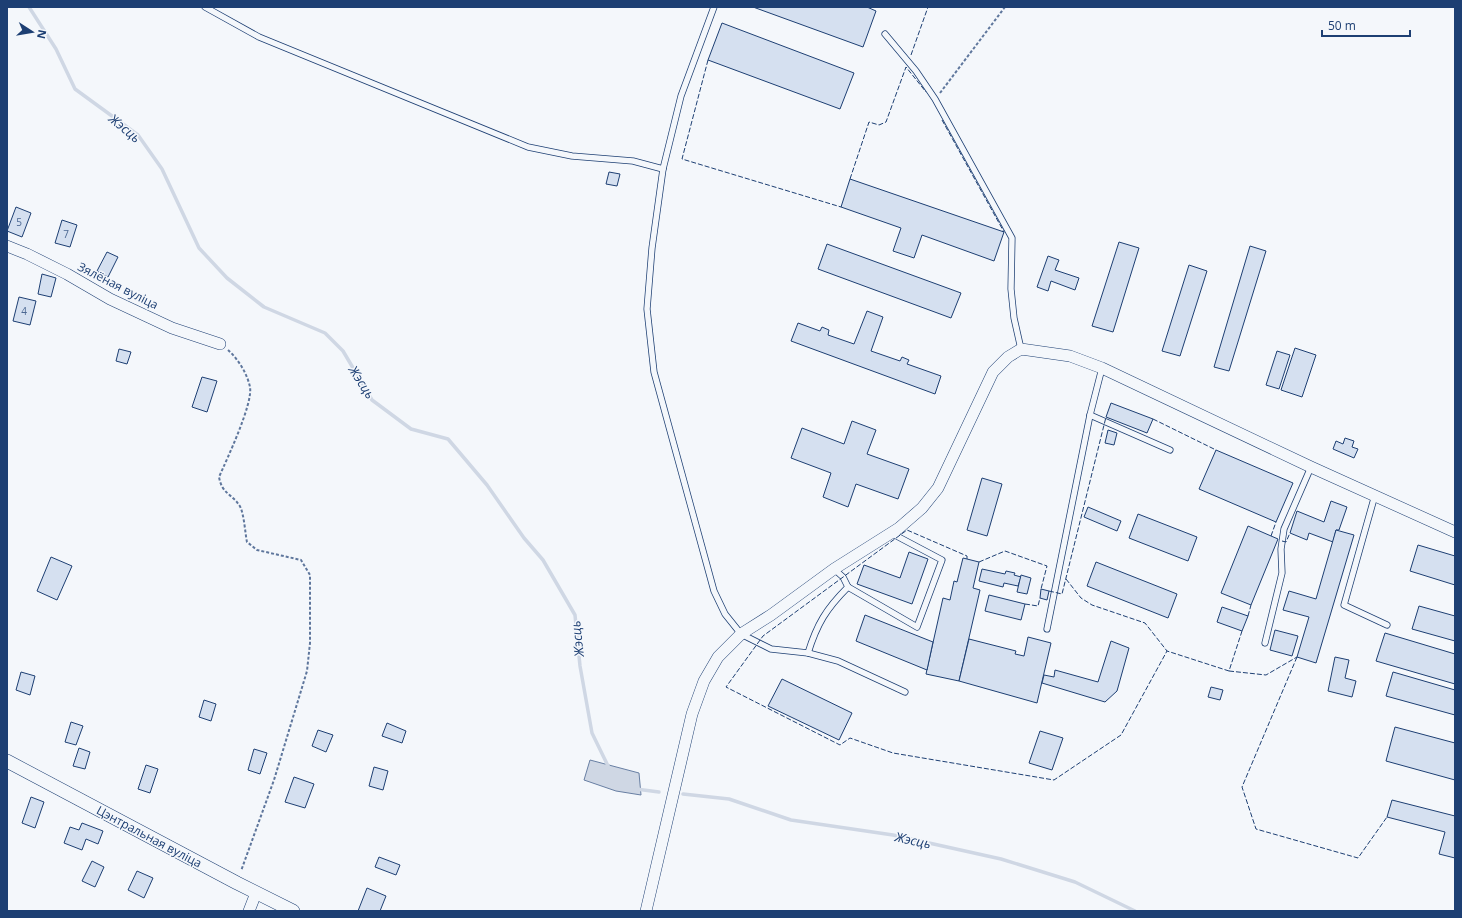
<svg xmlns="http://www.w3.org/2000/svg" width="1462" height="918" viewBox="0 0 1462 918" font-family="'Open Sans',sans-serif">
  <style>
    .water { fill: #cfd7e4; stroke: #687fa3 }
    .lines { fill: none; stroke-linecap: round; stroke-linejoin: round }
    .stream { stroke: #cfd7e4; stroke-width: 3.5 }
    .building { fill: #d5e0f0; stroke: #1d3f73 }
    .service-casing { stroke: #1d3f73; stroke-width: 7 }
    .minor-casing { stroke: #1d3f73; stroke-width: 12 }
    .tertiary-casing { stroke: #1d3f73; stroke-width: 14 }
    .path { stroke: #5e769c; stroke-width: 2; stroke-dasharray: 3 2; stroke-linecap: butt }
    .service { stroke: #f4f7fb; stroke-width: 5.5 }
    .minor { stroke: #f4f7fb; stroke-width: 11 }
    .tertiary { stroke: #f4f7fb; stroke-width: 13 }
    .fence { stroke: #1d3f73; stroke-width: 1; stroke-dasharray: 5 2; stroke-linecap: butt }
    .labels { text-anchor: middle; stroke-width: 3; stroke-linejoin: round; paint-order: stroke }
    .number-label { font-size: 10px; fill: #4b6792 }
    .street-label { font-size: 12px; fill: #1d3f73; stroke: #f4f7fb }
    .water-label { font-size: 13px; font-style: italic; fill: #1d3f73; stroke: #f4f7fb }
  </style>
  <rect width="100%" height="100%" fill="#f4f7fb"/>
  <polygon class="water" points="590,760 639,773 641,795 616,791 584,780"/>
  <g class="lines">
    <g class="stream">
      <polyline points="29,7 56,49 75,89 138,135 162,169 199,248 227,278 264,307 325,333 343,351 372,400 411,429 448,439 487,485 524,538 543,560 575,615 580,666 592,733 609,768"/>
      <polyline points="636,789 659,792"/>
      <polyline points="683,794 729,799 791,820 893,835 1001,859 1075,882 1135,911"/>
    </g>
  </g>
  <g class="building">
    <polygon points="753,7 867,7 876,11 863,47"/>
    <polygon points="722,23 854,73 840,109 708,60"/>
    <polygon points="609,172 620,174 617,186 606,184"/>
    <polygon points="850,179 1004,232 994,261 922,235 914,258 893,251 901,228 841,207"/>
    <polygon points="16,207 31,213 22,237 7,231"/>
    <polygon points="62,220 77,225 70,247 55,243"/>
    <polygon points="1119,242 1139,248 1113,332 1092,326"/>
    <polygon points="827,244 961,293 951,318 818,269"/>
    <polygon points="1250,246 1266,251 1229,371 1214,367"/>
    <polygon points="107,252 118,257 108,277 97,271"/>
    <polygon points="1048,256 1059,260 1055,270 1079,278 1075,290 1051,281 1048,291 1037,287"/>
    <polygon points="1189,265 1207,271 1180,356 1162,351"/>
    <polygon points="42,274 56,278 51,297 38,294"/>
    <polygon points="19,297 36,301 30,325 13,321"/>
    <polygon points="867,311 883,317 871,351 900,361 902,357 909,360 907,364 941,376 935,394 791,341 798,323 820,331 822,327 829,330 828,335 854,344"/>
    <polygon points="1295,348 1316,355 1302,397 1281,390"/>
    <polygon points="119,349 131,352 127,364 116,361"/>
    <polygon points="1277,351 1290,355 1279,389 1266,385"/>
    <polygon points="202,377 217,381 207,412 192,407"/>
    <polygon points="1111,403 1153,419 1147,433 1106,417"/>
    <polygon points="852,421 876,430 867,454 909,469 898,499 856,484 848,507 823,497 831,473 791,458 802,428 844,444"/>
    <polygon points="1108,430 1117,433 1114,445 1105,443"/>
    <polygon points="1345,438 1354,441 1352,447 1358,449 1354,458 1333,449 1336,441 1343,444"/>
    <polygon points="1216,450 1293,483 1276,522 1199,489"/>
    <polygon points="982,478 1002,484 987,536 967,530"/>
    <polygon points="1331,501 1347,507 1339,530 1336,530 1333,542 1309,533 1307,540 1290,533 1297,511 1324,522"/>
    <polygon points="1088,507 1121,521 1117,531 1084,517"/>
    <polygon points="1138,514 1197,537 1188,561 1129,538"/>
    <polygon points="1248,526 1278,539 1251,605 1221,593"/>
    <polygon points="1336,530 1354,535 1316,663 1297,657 1309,617 1283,610 1289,591 1316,599"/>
    <polygon points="1418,545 1455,556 1455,585 1410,571"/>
    <polygon points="909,552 928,559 912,604 857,584 864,565 900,578"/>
    <polygon points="51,557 72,566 57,600 37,591"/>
    <polygon points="963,558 979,562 973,588 980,590 959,681 926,674 943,598 950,600 954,581 957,582"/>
    <polygon points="1096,562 1177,594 1168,618 1087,586"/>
    <polygon points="982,569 1005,574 1006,571 1015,573 1014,575 1021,577 1018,586 1004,583 1003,587 979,581"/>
    <polygon points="1021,575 1031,578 1027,594 1017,592"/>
    <polygon points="1041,589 1049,591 1047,600 1040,598"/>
    <polygon points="989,595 1025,604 1021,620 985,611"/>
    <polygon points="1419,606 1455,616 1455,641 1412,629"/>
    <polygon points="1222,607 1248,616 1242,631 1217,622"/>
    <polygon points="865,615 933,642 927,670 856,641"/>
    <polygon points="1275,630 1298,636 1292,656 1270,650"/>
    <polygon points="1385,633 1455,654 1455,684 1376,661"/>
    <polygon points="1028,637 1051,643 1037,703 959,681 969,639 1016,651 1015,654 1024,656"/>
    <polygon points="1111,641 1129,648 1117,691 1105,702 1042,683 1044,675 1054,677 1055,670 1098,682"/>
    <polygon points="1335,657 1349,660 1345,678 1356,681 1352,697 1328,691"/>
    <polygon points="21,672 35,676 30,695 16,690"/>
    <polygon points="1393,672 1455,690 1455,715 1386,696"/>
    <polygon points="782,679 852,713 839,740 768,706"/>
    <polygon points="1211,687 1223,690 1220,700 1208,697"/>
    <polygon points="204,700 216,704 211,721 199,717"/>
    <polygon points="71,722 83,726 76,745 65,742"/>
    <polygon points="387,723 406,731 402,743 382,736"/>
    <polygon points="1395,727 1455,743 1455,780 1386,761"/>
    <polygon points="318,730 333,735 326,752 312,746"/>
    <polygon points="1040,731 1063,738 1052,770 1029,763"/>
    <polygon points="79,748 90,752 85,769 73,766"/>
    <polygon points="254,749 267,753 260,774 248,770"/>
    <polygon points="146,765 158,769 150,793 138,789"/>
    <polygon points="374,767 388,771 383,790 369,786"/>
    <polygon points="294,777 314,784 305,808 285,802"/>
    <polygon points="31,797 44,802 35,828 22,823"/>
    <polygon points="1392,800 1455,816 1455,858 1439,854 1445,832 1387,817"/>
    <polygon points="82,823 103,831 98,844 86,839 82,850 64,843 70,827 79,830"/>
    <polygon points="379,857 400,865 396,875 375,867"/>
    <polygon points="92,861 104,867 95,887 82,881"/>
    <polygon points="137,871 153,878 144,898 128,890"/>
    <polygon points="367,888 386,896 380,911 358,911"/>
  </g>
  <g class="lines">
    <defs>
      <g id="service">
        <polyline points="205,7 259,37 528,147 572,156 633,161 663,169"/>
        <polyline points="714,7 681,96 663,169 652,248 647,309 654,372 714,591 725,614 741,634 771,649 808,653 838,661 905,692"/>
        <polyline points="885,34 916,71 935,99 1012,238 1011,289 1014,318 1021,349"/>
        <polyline points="1090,415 1170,450"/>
        <polyline points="1375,495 1344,605 1387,625"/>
        <polyline points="848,587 917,627 942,560 891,533"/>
        <polyline points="1047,629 1090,415 1102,368"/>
        <polyline points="1265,643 1282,573 1281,549 1284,529 1311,467"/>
        <path d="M808,653C817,624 826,609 848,587L843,577L834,569"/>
      </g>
      <g id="minor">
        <polyline points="7,246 27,254 67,274 110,299 172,328 220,344"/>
        <polyline points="249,911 256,893"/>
        <polyline points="646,911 692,714 704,681 718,657 741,634 771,615 834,569 899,528 922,508 938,488 993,372 1008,357 1021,349 1070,356 1102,368 1311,467 1455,532"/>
      </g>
      <polyline id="tertiary" points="7,761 237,883 293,911"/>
    </defs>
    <use href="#service" class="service-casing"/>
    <use href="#minor" class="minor-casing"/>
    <use href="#tertiary" class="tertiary-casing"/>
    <g class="path">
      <polyline points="940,93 1005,7"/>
      <path d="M228,350C238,359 247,373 250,387C253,404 227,459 219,477C222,494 232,494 239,505C244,511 245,533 247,542L257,550L301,560L310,575V643L307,671L274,780L241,871"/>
    </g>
    <use href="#service" class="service"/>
    <use href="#minor" class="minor"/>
    <use href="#tertiary" class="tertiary"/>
    <g class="fence">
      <polyline points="911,55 928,7"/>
      <polyline points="708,60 682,159 841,207"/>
      <polyline points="942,120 1004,232"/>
      <polyline points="850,179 869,122 879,125 886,122 906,67 926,92"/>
      <polyline points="1153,419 1216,450"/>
      <polyline points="1271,536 1276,522"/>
      <polyline points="1282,541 1286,542 1290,533"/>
      <polyline points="967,559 967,556 907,530 763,636 726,687 840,745 850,738 893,753 1054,780 1121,735 1167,651 1229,671 1242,631"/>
      <polyline points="979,562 1005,551 1047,566 1041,589"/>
      <polyline points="1066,579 1081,598 1092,605 1145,623 1167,651"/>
      <polyline points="1049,591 1062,594 1106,417"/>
      <polyline points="1025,604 1038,606 1040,598"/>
      <polyline points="1248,616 1251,605"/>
      <polyline points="1297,657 1242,787 1256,829 1358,858 1387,817"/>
      <polyline points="1229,671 1266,675 1297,657"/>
    </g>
  </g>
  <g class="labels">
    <g class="number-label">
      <text x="19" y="226">5</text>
      <text x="66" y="238">7</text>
      <text x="24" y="315">4</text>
    </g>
    <g class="street-label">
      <text transform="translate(118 286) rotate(27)" y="4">Зялёная вуліца</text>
      <text transform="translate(149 837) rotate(28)" y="4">Цэнтральная вуліца</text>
    </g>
    <g class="water-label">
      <text transform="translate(125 128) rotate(40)" y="5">Жэсць</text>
      <text transform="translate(362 382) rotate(57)" y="5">Жэсць</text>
      <text transform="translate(577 639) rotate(-96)" y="5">Жэсць</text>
      <text transform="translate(913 840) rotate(12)" y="5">Жэсць</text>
    </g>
  </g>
  <rect width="1462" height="918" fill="none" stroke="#1d3f73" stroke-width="16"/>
  <g transform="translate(32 32) rotate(102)" stroke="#f4f7fb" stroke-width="3" paint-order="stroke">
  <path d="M0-3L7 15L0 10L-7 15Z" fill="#1d3f73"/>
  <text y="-6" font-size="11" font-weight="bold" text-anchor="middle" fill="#1d3f73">N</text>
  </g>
  <path d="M1322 30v6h88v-6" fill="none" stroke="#1d3f73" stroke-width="2"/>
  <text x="1328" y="30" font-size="12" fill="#1d3f73" stroke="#f4f7fb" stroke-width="3" paint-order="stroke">50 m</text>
</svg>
